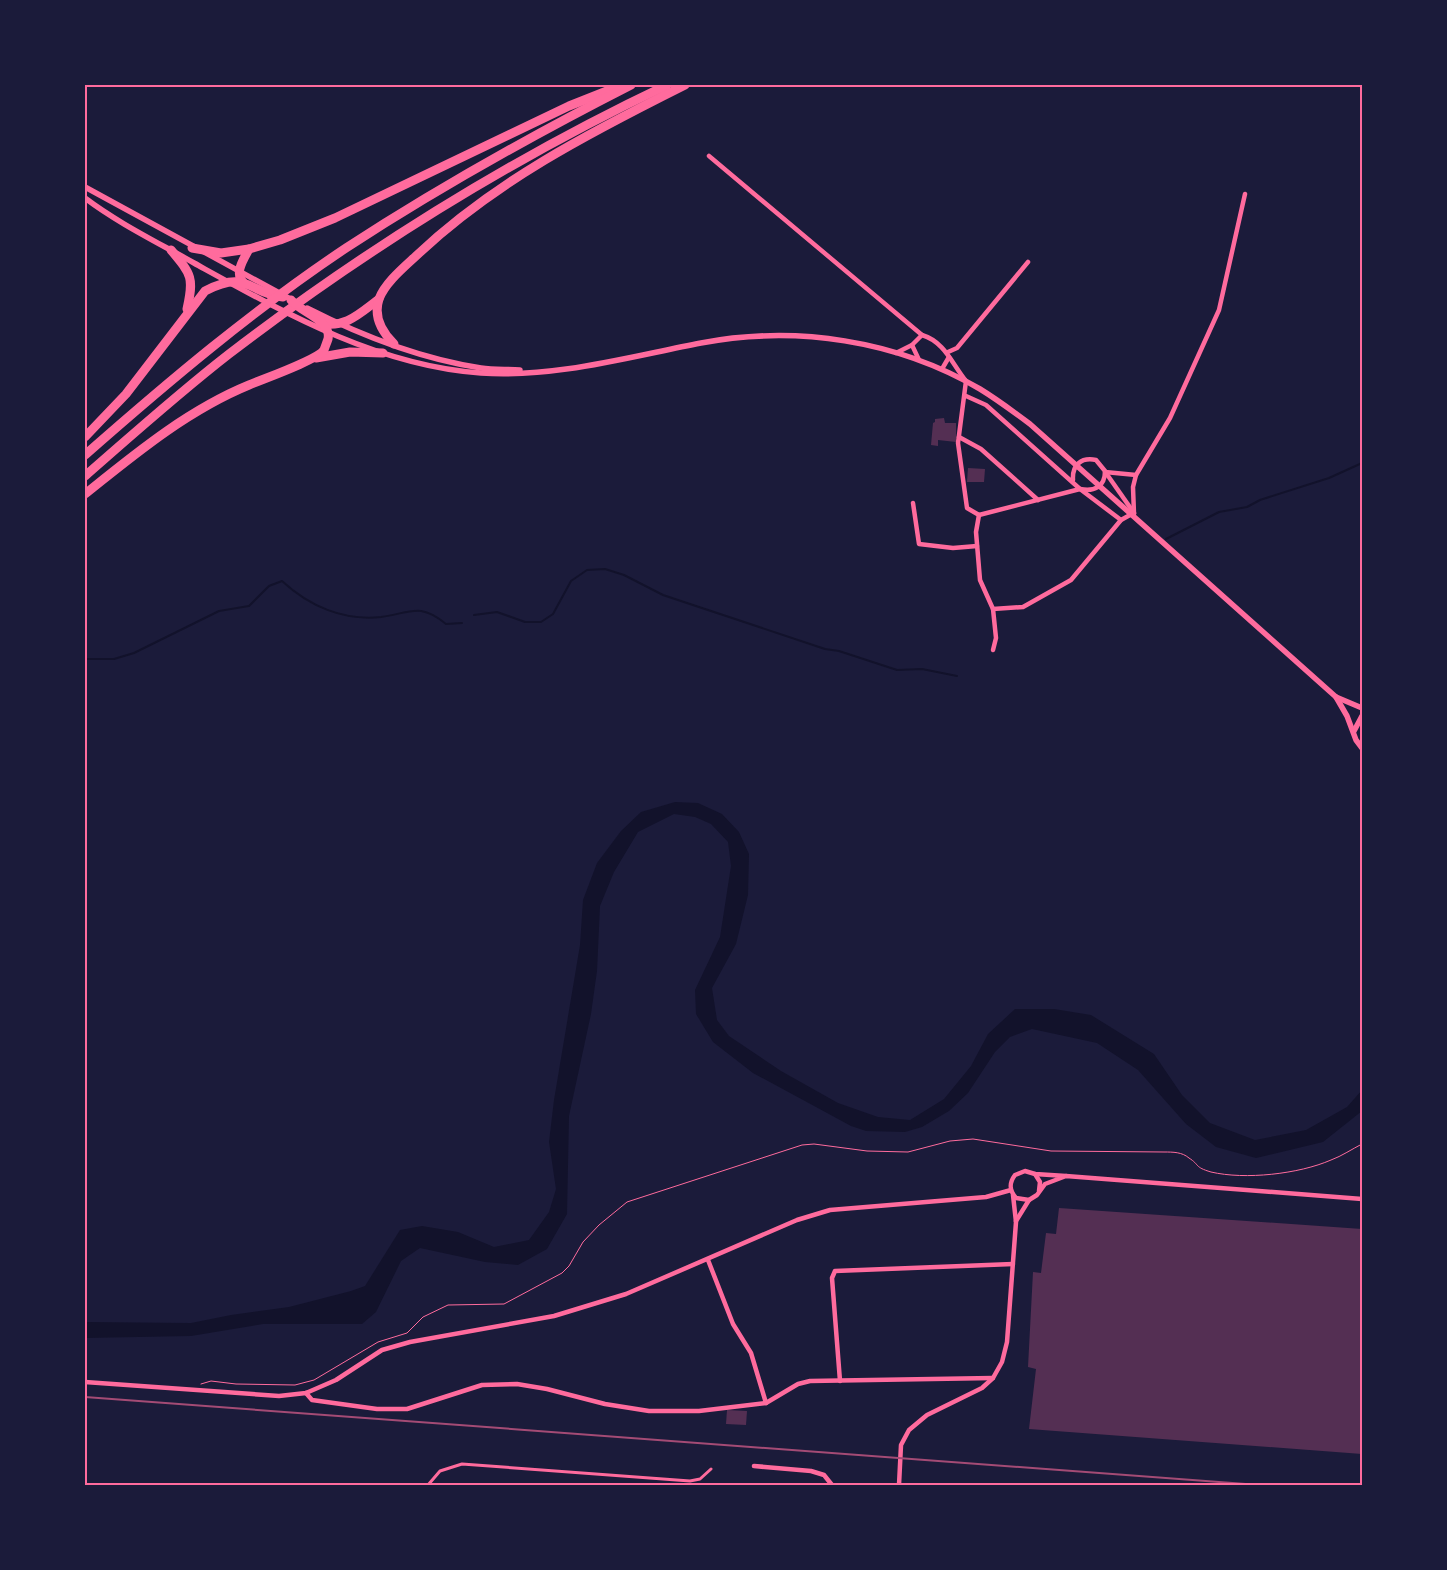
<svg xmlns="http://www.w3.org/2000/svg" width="1447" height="1570" viewBox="0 0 1447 1570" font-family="Jost,sans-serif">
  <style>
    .water { fill: #12122b }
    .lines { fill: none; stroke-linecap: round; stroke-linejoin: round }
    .stream { stroke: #12122b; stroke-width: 2 }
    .building { fill: #542f53 }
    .path { stroke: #ff6b9d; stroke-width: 1 }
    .pedestrian { stroke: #ff6b9d; stroke-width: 3 }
    .minor { stroke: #ff6b9d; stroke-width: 4.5 }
    .tertiary { stroke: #ff6b9d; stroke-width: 5.5 }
    .motorway { stroke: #ff6b9d; stroke-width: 9 }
    .rail { stroke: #a44b75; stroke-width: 2 }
    .neatline { fill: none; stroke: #ff6b9d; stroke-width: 2 }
  </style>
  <rect width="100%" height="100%" fill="#1b1b3a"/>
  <polygon class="water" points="675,802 698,803 722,814 739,832 749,854 748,895 736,944 712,988 717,1020 729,1036 781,1071 838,1103 878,1117 910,1120 944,1099 971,1066 988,1034 1015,1009 1054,1009 1091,1015 1154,1054 1182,1095 1210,1123 1255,1140 1306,1130 1347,1107 1362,1090 1362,1111 1323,1142 1256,1158 1216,1147 1186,1124 1138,1070 1097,1043 1032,1029 1010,1037 995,1052 968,1093 949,1111 922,1127 905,1132 866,1131 851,1126 753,1073 713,1042 696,1014 695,990 720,937 731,866 728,842 711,824 695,817 674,814 638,832 614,872 600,906 597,971 591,1014 569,1116 567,1214 547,1249 518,1265 485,1262 420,1248 401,1261 376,1312 362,1324 263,1324 191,1336 85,1338 85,1322 191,1323 231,1315 289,1307 351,1291 365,1286 400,1230 422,1226 458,1232 494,1247 529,1240 549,1212 556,1189 549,1142 554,1100 580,945 583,900 597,863 621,831 641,812"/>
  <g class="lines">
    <g class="stream">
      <polyline points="1166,539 1219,512 1247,507 1260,500 1329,478 1362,463"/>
      <polyline points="474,615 497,612 525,622 541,622 553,614 571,581 587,570 605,569 624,575 663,595 825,649 839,651 897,670 922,669 957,676"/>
      <path d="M85,659H114L134,653L219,611L249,606L269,586L282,581C309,606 343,621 381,617C411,613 419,602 446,624L462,623"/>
    </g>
  </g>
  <g class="building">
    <polygon points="944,418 945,423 956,423 956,442 938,440 938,446 931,445 933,423 935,422 935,419"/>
    <polygon points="968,468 985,469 984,482 967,482"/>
    <polygon points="1059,1208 1362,1229 1362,1454 1029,1429 1036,1369 1028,1367 1033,1272 1041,1273 1046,1233 1056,1234"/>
    <polygon points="727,1410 747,1411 746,1425 726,1424"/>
  </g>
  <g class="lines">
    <path class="path" d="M201,1384L211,1381L236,1384L295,1385L314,1380L378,1342L407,1333L423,1317L448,1305L504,1304L562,1273L569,1266L583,1242L599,1225L627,1202L802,1145L814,1144L867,1151L908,1152L950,1141L973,1139L1051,1151L1164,1152C1173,1152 1182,1152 1189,1158C1200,1165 1194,1167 1211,1172C1245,1180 1299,1174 1331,1160C1342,1156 1352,1149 1362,1144"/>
    <polyline class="pedestrian" points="428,1485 440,1471 462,1464 690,1481 700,1479 711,1469"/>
    <g class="minor">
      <polyline points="709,156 922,335"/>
      <polyline points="912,345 919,360"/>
      <polyline points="948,352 957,348 1028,262"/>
      <path d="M896,353L912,345L922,335C945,342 952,364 966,381L958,443L967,508L979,515L1080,489C1094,492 1105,487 1105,471L1096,460C1081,457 1072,465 1073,480"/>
      <polyline points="942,369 949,357"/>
      <polyline points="966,396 986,405 1080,489 1121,520"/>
      <polyline points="959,437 981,449 1038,500"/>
      <polyline points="1105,472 1136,475"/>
      <polyline points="1106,473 1134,513"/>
      <polyline points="913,503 919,544 953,548 977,546"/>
      <polyline points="1134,514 1133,487 1136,475 1170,418 1219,310 1245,194"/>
      <polyline points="979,515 976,532 980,580 993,609 996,638 993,650"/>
      <polyline points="993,609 1023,607 1071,580 1121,520 1130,515"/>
      <polyline points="1035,1174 1040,1182 1039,1191"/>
      <path d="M1066,1176L1045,1184L1037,1195L1029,1200L1016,1198C1009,1190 1009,1183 1015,1175L1025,1171L1035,1174L1066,1176L1362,1199"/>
      <polyline points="1016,1221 1029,1200"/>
      <polyline points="708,1260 733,1324 751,1353 766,1403"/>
      <polyline points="840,1381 832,1278 835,1271 1013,1264"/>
      <polyline points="85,1382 279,1396 306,1393 336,1380 382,1350 410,1342 554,1316 626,1294 797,1220 830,1210 986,1197 1011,1190"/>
      <polyline points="306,1393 312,1400 377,1409 407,1409 482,1385 517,1384 547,1389 605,1404 649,1411 699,1411 766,1403 798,1384 810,1381 993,1378"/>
      <polyline points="754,1466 811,1471 824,1475 832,1485"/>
      <polyline points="899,1485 901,1445 909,1430 927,1415 982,1388 993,1378 1002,1362 1007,1342 1016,1222 1013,1195"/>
    </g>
    <g class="tertiary">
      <polyline points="85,187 294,301"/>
      <path d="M85,198C118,223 157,242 194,263C283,312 377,366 481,373C555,378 628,357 701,343C796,325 896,340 980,389C998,400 1014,412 1030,424L1336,697L1362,708"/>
      <path d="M307,308C360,335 422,359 481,368C494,370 507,369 520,370"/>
      <polyline points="1336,697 1347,716 1356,740 1362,748"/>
      <polyline points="1354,731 1362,716"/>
    </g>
    <g class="motorway">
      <polyline points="192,248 221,253 249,249 280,240 335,218 569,106 622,85"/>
      <path d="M171,250C192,275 194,278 187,309"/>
      <path d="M245,284C233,275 243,260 249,249"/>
      <path d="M320,323C345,329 360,313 379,299"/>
      <path d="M394,344C382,332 373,317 379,299C385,283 403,268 416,256C494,182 589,133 685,85"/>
      <polyline points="316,358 350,352 383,353"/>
      <path d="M85,437L126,394L205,291C248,269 248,293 283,297"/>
      <path d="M85,455C168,382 253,310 346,248C438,188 533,135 631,85"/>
      <path d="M85,476C132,435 180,392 229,354C366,249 511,159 667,85"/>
      <path d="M85,494C136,453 188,410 249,385C263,379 317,360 324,350C325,347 327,342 328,339C332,320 300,312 291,300"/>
    </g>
    <polyline class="rail" points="85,1397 1259,1485"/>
  </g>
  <rect width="1447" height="1570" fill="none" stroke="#1b1b3a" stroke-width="172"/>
  <rect x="86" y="86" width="1275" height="1398" class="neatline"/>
</svg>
